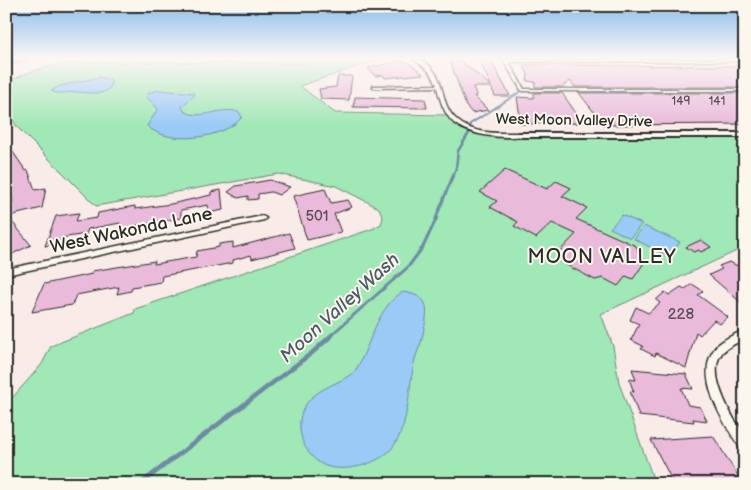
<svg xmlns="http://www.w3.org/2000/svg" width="751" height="490" viewBox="0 0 751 490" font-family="'Balsamiq Sans',sans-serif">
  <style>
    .green { fill: #a0e8b5; stroke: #668a70 }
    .water { fill: #9acaf6; stroke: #6e8aa5 }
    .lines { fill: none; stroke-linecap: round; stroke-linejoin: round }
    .stream-far3 { stroke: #6e8aa5; stroke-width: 2 }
    .stream-far2 { stroke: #6e8aa5; stroke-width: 2.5 }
    .stream-far1 { stroke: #6e8aa5; stroke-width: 3 }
    .stream { stroke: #6e8aa5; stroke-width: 4.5 }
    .building { fill: #eabada; stroke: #2b2b2b }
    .minor-casing { stroke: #2b2b2b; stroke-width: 3 }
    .tertiary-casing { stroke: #2b2b2b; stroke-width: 4 }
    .minor { fill: #fbf7ec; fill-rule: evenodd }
    .tertiary { fill: #fbf7ec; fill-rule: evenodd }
    .labels { text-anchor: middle; stroke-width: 4; stroke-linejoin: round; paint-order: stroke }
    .far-number-label { font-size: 12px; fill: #5b4f57 }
    .far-street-label { font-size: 15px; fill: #2b2b2b; stroke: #fbf7ec }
    .number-label { font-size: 15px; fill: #5b4f57 }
    .street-label { font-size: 18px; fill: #2b2b2b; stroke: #fbf7ec }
    .water-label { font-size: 19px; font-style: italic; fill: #4c5b68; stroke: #fbf7ec }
    .quarter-label { font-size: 20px; letter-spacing: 1px; fill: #2b2b2b; stroke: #fbf7ec }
  </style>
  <rect width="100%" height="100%" fill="#f8ebe8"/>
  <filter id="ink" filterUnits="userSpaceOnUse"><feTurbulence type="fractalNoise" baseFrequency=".02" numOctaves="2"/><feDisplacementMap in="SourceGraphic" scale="10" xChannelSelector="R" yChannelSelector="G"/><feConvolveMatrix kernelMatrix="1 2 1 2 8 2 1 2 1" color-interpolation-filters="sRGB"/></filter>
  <g filter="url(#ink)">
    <path class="green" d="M317,58H384L300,86L335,113L449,115L470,129L497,134L745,135V247L601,314L613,346L619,383L655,484H6V405L42,364L51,346L134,313L135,309L372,229L381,224L383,218L379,208L336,186L278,174L96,206L18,128L6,110V84C29,69 53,65 80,62L315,63Z"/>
    <g class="water">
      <path d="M99,77L111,80C113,99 86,92 75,92C66,92 59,95 51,91L60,86Z"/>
      <path d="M159,90L194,93L195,95L182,106L184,111C201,122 224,104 240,113L242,117C225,139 168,146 147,126L158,109L147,97L148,93Z"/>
      <polygon points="622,215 642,224 630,238 610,228"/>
      <polygon points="644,226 680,242 670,257 634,239"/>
      <path d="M403,292C432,296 428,310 423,334C422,343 417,351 415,359C408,387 410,419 395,444C383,464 346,473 326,466C305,458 295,431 302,412C311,388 338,386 355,371C371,346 376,307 403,292Z"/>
    </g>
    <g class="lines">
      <polyline class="stream-far3" points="470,128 470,124 523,90"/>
      <polyline class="stream-far2" points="436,218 456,168 458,151 469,133 470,127"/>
      <polyline class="stream-far1" points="330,336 408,267 423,247 437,217"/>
      <polyline class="stream" points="140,484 313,352 332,335"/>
    </g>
    <g class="building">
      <polygon points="449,58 462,62 491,86 479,59 490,59 510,96 495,96 491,87 473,87 477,96 474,96 488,110 472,113 466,106"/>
      <polygon points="401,61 408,62 423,74 385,78 383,75 375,76 368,68"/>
      <polygon points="523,65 745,66 745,87 575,87 570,81 562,87 535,87 535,82 527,81 528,74"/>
      <polygon points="338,76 352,76 349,100 321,99 319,89 336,87"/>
      <polygon points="534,93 562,93 583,123 521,124 517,97 534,98"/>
      <polygon points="579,93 745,93 745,124 604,125"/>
      <polygon points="355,97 425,99 427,108 353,107"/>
      <polygon points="6,142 26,171 28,170 35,190 46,188 42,208 9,216 13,201 8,183 6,184"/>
      <polygon points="505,170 547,189 556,181 571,188 562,196 587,208 576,219 636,246 641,255 639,257 646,260 633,279 626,276 618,286 603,278 595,280 561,262 561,255 558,253 576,234 552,223 536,238 514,226 518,222 490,207 497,201 480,192"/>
      <polygon points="270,180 290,187 279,195 271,192 258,194 258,199 248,200 248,196 238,198 228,192 236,186"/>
      <polygon points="325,189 331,203 348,200 352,207 334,214 341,232 307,240 293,196"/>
      <polygon points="221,190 223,210 209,213 208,205 181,210 181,218 133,226 133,228 119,231 120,223 88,229 86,234 61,238 60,243 45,246 56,216 79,213 76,221 97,218 98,213 135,206 135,209 171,204 211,195 211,192"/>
      <polygon points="9,218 31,245 6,257 6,226"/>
      <polygon points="289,233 295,248 252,259 251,255 233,260 233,263 162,276 161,282 132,287 131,291 117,294 119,287 76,295 72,305 32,312 44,284 92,274 92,271 155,261 154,264 196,257 197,251 219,247 219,244 233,242 233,248"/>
      <polygon points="701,240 711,247 701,252 699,250 694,252 686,247"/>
      <polygon points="729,262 745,269 745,306 709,275 722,269 719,266"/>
      <polygon points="692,284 703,291 698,295 728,317 720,324 714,320 700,335 696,332 686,368 656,353 655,356 641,349 643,346 631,340 639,324 630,320 636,307 648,313 660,303 656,300 665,292 669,295 681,287 685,289"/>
      <polygon points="632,369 686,374 693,389 681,388 688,405 700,407 707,421 693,419 694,422 639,416 630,391 634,392 629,379 636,380"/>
      <polygon points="713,436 742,482 674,484 651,440"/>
    </g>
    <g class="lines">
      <defs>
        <g id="minor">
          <polygon points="22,58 28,58 6,65 6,63"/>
          <path d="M412,58C417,58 419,59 423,61C449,77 437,103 457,120C473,135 500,133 521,133L523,134V136C503,139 470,136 454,123C444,114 440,100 437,87L373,88V86H375L437,85C432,71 423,66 412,58Z"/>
          <polygon points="502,58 506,58 507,60 745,59 745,61 509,62 524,89 745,89 745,91 523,91 521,90"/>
          <polygon points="262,216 266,218 264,220 6,275 6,269"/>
          <path d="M745,330V339C737,343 727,347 722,353C708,370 725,403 734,419C737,424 743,429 745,435C746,439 745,446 745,450L741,449C725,425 693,377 715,348C721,340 735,334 745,330Z"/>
        </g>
        <polygon id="tertiary" points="518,133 745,133 745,137 521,137 517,135"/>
      </defs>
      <use href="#minor" class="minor-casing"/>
      <use href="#tertiary" class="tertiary-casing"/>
      <use href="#minor" class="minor"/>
      <use href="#tertiary" class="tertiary"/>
    </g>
  </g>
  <linearGradient id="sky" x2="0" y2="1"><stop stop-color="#89bdee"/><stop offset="0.46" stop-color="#fcf6f5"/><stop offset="1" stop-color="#fcf6f5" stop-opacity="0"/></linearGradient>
  <rect width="751" height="126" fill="url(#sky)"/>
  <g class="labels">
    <g class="far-number-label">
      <text x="681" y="105">149</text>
      <text x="717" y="105">141</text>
    </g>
    <g class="far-street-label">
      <text transform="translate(574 120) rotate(1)" y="5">West Moon Valley Drive</text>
    </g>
    <g class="number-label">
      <text x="317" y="221">501</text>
      <text x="681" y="319">228</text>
    </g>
    <g class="street-label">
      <text transform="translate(131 230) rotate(-12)" y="6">West Wakonda Lane</text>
    </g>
    <g class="water-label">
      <text transform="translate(339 307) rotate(-42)" y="7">Moon Valley Wash</text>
    </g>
    <g class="quarter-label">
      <text x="602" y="263">MOON VALLEY</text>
    </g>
  </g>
  <rect width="751" height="490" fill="none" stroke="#fbf7ec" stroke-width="25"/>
  <rect x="12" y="12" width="726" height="465" fill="none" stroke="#2b2b2b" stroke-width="2" filter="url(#ink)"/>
</svg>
